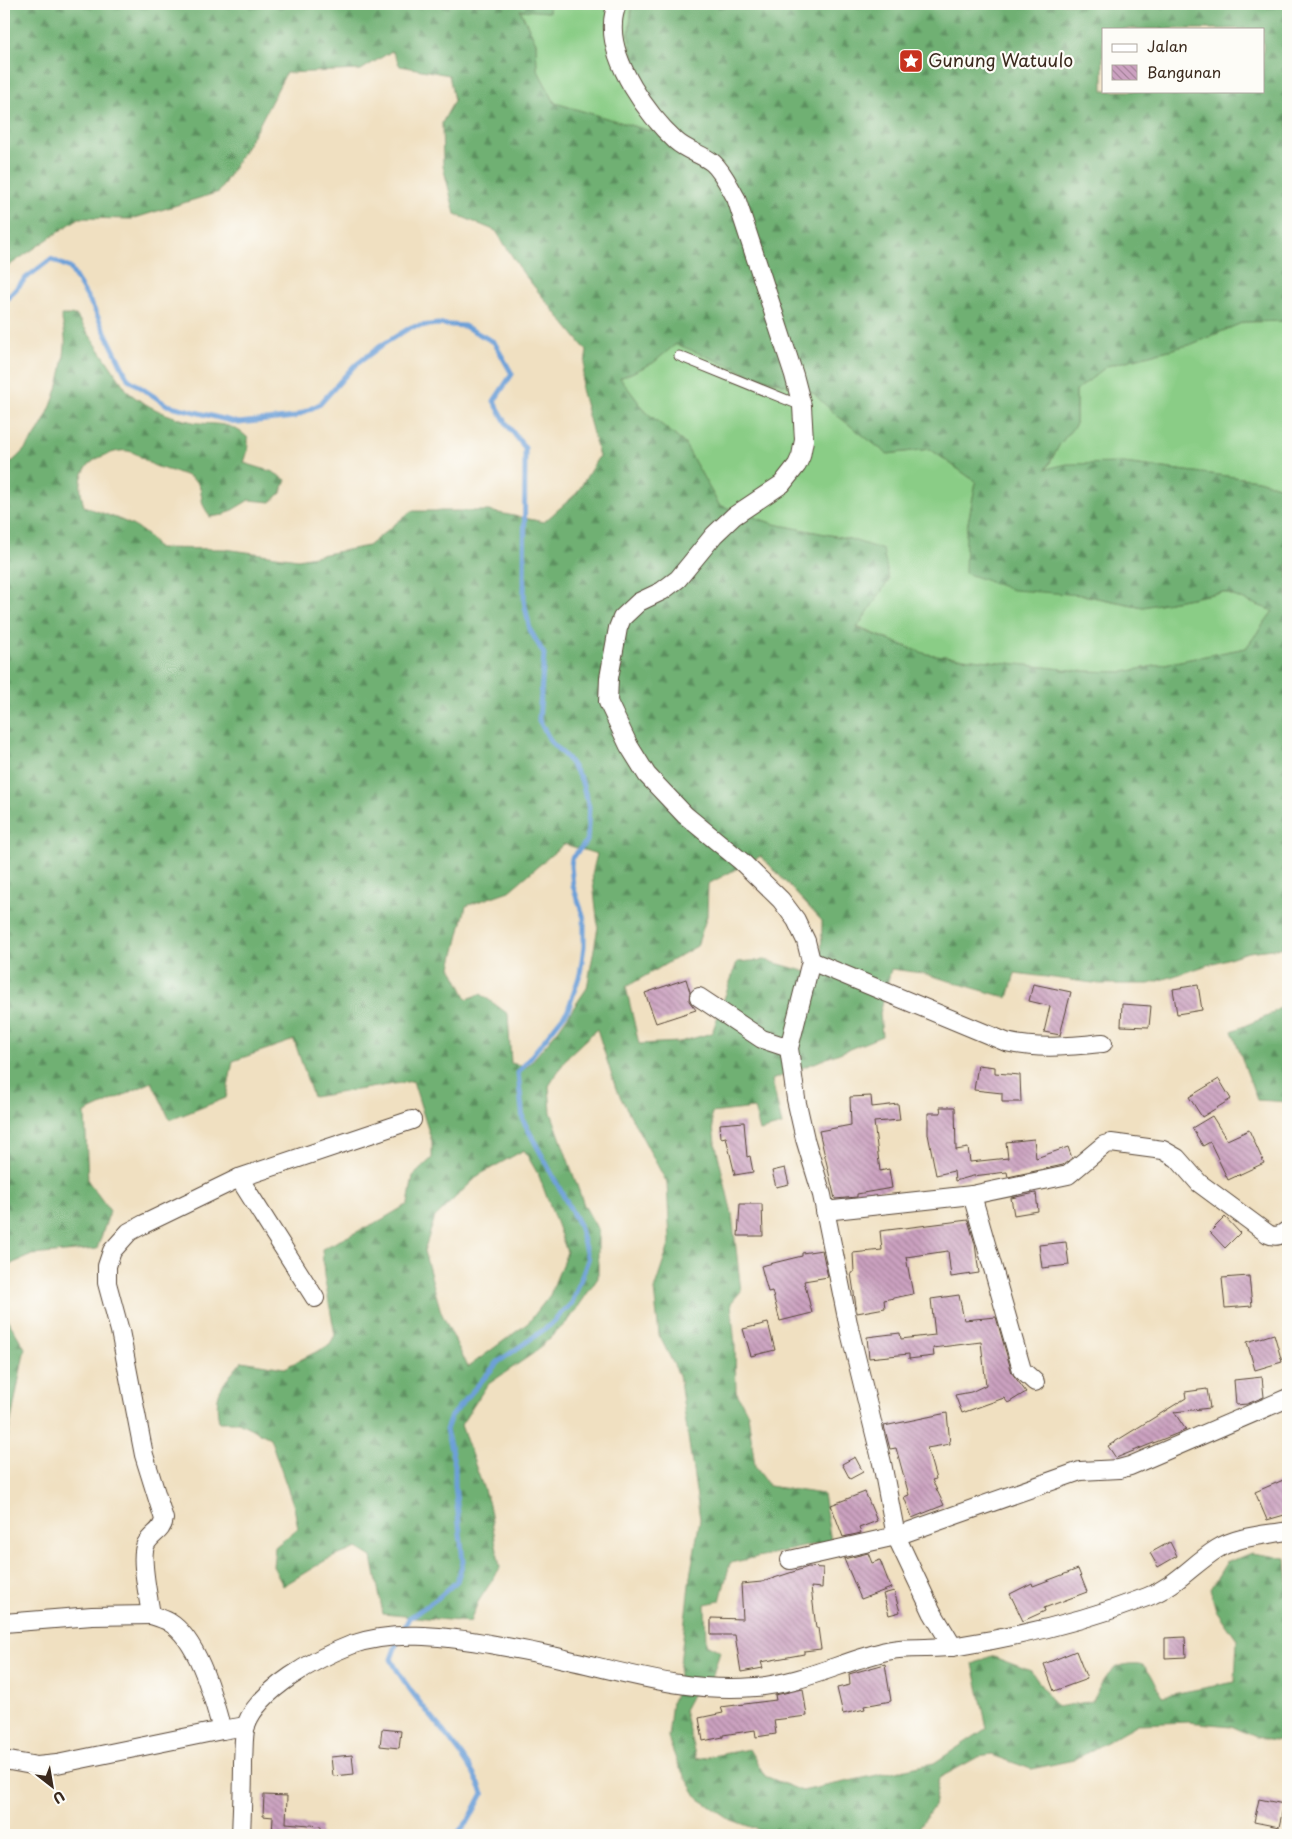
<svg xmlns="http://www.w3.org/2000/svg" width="1292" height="1839" viewBox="0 0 1292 1839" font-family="'Playpen Sans',sans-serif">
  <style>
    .grass { fill: #8acd86; stroke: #627c52 }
    .forest { fill: url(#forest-firs); stroke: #556d48; fill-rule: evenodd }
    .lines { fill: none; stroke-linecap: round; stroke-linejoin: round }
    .stream { stroke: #6da0d8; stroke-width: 5 }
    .building { fill: url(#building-back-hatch) }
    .service-casing { stroke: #564536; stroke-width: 11 }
    .minor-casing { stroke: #564536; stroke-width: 20 }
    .service { stroke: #fff; stroke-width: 9 }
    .minor { stroke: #fff; stroke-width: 18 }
    .labels { text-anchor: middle; stroke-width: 4.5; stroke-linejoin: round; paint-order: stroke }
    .poi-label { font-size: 18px; fill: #3b2a1e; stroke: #fdfcf7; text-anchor: start }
  </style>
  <defs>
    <pattern id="forest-firs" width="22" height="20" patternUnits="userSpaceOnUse" patternTransform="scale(1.25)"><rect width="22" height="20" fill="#6fb073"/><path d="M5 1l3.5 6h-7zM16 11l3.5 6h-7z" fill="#5c8f5e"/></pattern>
    <pattern id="building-back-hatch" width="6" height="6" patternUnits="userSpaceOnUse" patternTransform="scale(1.25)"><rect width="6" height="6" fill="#cba1c0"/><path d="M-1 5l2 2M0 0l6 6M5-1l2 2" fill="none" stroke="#a6839b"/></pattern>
  </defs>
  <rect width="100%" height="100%" fill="#fdfcf7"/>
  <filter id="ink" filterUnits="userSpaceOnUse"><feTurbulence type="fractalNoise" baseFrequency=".02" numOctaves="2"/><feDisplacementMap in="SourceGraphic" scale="10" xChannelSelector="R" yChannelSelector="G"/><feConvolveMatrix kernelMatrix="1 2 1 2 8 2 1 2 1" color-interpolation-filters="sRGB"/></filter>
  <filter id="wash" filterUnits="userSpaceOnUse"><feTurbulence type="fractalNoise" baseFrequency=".0096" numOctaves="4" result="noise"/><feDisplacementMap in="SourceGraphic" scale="20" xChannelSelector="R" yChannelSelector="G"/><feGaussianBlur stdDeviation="1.12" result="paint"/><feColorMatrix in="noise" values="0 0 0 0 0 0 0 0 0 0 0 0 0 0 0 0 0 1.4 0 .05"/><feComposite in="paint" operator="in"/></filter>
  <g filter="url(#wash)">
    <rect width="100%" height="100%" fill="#f0e0c1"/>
    <g class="grass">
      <polygon points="549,4 632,4 629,36 636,72 658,114 650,131 555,103 537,69 536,43 520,9 549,12"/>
      <polygon points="1288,321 1288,489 1258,480 1123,463 1046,470 1060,444 1076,424 1076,391 1107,366 1192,344 1244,322"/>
      <polygon points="676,343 750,374 813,393 887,454 930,449 976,482 966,533 1082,595 1143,607 1223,592 1273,611 1246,648 1124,672 1080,671 926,654 857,627 889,580 850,539 774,524 719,505 684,443 646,412 620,378 653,363"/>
    </g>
    <g class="forest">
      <path d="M4,4H549V12L520,10L536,43L537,69L555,103L650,131L658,114L636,72L629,36L632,4H1288V321L1244,322L1192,344L1107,366L1076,391V424L1060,444L1046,469L1067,464L1123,463L1258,480L1288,489V947L1248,952L1149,984H1101L1015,973L1008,998L922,973L891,969L880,1013L882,1036L772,1080L782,1125L760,1131L754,1108L711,1113L715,1142L732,1214L741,1291L731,1303L735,1346L736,1391L748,1414L755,1466L769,1486L823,1494L831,1541L730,1563L720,1601L705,1604L706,1644L720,1651L711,1681L692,1695L684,1710L696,1759L749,1749L765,1776L802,1791L934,1763L987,1728L973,1664L991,1656L1031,1671L1056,1707L1093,1701C1101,1683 1108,1666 1129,1664C1134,1664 1140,1663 1144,1666C1152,1672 1157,1688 1162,1696L1235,1682L1237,1640L1216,1610L1210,1589L1226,1563L1251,1553L1286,1558L1288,1588V1742L1256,1737L1231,1726L1188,1722L1138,1724L1074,1760L1031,1769L992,1755L978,1757L939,1778L934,1806L914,1835H773L729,1819L699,1799L678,1765L668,1738L672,1701L677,1690L690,1576L700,1519L679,1375L659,1335L654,1290L670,1242L667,1183L616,1089L597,1029L568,1056L549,1086L551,1112L584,1205L598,1230V1278L569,1320L534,1353L487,1385L461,1425L489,1504L500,1568L478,1602L470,1622L383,1614L372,1557L357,1548L326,1560L283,1586L273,1566L275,1547L298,1528L294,1507L270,1438L238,1422H219C213,1390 223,1385 242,1361L284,1368L330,1345L335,1335L324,1276L322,1249L381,1220L408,1204L413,1176L432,1158V1142L413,1081L313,1097L294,1040L233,1061L226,1098L170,1120L152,1082L85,1113L88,1181L110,1211L97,1249L32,1255L4,1267V468C43,440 61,392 65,346C66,336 63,325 61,315H76L128,392C147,407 169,417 193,422C216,426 229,420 248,438V450L244,463L273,472L286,480L281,493L271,502L249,500L224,515L210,517C208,513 204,508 203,504C200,494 203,487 194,480C185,472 166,471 155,466C145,462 139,453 128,451C121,450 113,452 106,455C80,463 77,483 84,506C109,517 144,523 157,548L225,549L298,559L368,546L411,511H489L544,522L577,493L599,456L581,389L587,351L523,273L496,231L455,214L443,166L442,123L454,101L449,75L400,66L392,51L361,70L286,73L258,127L219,192L132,219L79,218L4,269ZM1103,29H1263V91H1103ZM676,344L750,374L813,393L835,414L887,454L930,449L976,482L966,533L965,573L1013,590L1082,595L1143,607L1223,592L1273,611L1246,648L1124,672L1080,671L926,654L857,628L889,580L883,550L850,539L774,524L719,505L684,443L646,412L620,378L653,363ZM564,844L597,854L592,874L598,927L587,988L559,1029L527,1067L511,1063L508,1014L481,994L467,999L451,967L466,906L509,891ZM761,856L822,921L821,976L765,960L737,962L712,1033L680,1042L639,1044L626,987L697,946L707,916L708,884ZM524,1150L539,1176L567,1252L550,1295L528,1323L468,1367L441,1312L424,1251L435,1217L479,1175Z"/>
      <polygon points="1288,1002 1288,1102 1257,1100 1232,1031 1268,1016"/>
      <polygon points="4,1314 25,1348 4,1457"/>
    </g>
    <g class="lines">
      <g class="stream">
        <polyline points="4,302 26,278 51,259 70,268 93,307 128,379 167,405 239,423 294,417 320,404 353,367 382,345 411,327 438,324 464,326 494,342 512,374 494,401 508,426 525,448 524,601 530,630 544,654 539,720 551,742 567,758 581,779 589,807 587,841 572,858 571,866 573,886 584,918 584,947 580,974 568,1010 518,1073 523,1120 579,1225 588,1260 572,1303 549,1326 498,1362 451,1416 446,1430 455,1465 455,1485 463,1562 457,1581 438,1598 409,1618 402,1632"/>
        <path d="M398,1640L391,1659C416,1708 462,1743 483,1793L469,1820L456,1835"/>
      </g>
    </g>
    <g id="blocks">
      <g class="building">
        <polygon points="686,979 690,992 689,1001 696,1010 656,1023 645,993"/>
        <polygon points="1033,984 1071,992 1060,1035 1044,1032 1050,1006 1029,1001"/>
        <polygon points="1198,985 1202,1010 1177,1014 1173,989"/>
        <polygon points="1122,1004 1151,1006 1149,1027 1121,1026"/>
        <polygon points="978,1065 995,1067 995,1073 1020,1075 1021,1102 1002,1102 1002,1093 974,1090"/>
        <polygon points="1219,1079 1231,1099 1202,1117 1189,1097"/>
        <polygon points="871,1096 872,1107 898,1104 900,1120 874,1122 880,1171 889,1169 892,1188 857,1194 857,1197 835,1199 819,1131 851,1125 850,1097"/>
        <polygon points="940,1107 955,1107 956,1150 968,1148 970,1162 1008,1158 1006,1142 1034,1139 1036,1158 1068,1147 1072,1158 1063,1165 1008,1177 1007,1172 973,1176 955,1181 954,1171 936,1175 928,1134 928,1113 941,1113"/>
        <polygon points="1212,1116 1227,1140 1249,1130 1264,1163 1228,1180 1210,1142 1203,1146 1192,1128"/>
        <polygon points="744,1122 747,1157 750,1156 753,1172 735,1175 726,1137 721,1138 720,1124"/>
        <polygon points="785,1168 789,1184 776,1187 772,1171"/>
        <polygon points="1036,1193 1038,1211 1014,1215 1011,1198"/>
        <polygon points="740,1204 762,1204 763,1236 738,1236"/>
        <polygon points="1225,1217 1240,1233 1225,1248 1210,1232"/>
        <polygon points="968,1220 975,1244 979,1273 951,1277 948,1251 906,1257 913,1294 884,1300 885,1308 857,1313 851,1273 854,1272 853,1253 882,1250 880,1231"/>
        <polygon points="1066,1242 1069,1265 1042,1268 1039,1245"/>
        <polygon points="822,1250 828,1277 804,1281 812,1313 780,1321 772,1291 768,1292 761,1266 802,1256 802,1253"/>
        <polygon points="1249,1276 1252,1306 1225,1308 1222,1278"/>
        <polygon points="959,1295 964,1320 996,1317 1012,1373 1026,1392 1008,1403 1004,1398 962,1413 955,1395 971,1392 986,1385 981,1342 933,1348 934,1356 909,1359 909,1354 869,1358 867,1337 900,1333 901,1339 935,1335 931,1299"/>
        <polygon points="768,1323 775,1350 751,1356 743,1329"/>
        <polygon points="1274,1334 1282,1362 1255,1370 1247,1342"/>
        <polygon points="1262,1377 1264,1397 1247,1404 1236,1405 1234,1380"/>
        <polygon points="1207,1389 1210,1408 1174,1412 1186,1430 1116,1458 1108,1446 1186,1398 1185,1392"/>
        <polygon points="947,1413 950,1444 927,1448 936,1479 932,1480 944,1505 912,1518 904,1497 909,1495 896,1448 890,1449 884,1426"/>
        <polygon points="855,1457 863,1472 850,1479 842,1464"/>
        <polygon points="1288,1478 1288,1514 1267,1520 1255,1492"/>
        <polygon points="865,1492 877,1521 859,1528 861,1533 843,1537 831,1505"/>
        <polygon points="1170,1542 1177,1556 1158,1567 1150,1553"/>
        <polygon points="868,1553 872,1563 880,1560 891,1588 861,1599 844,1559"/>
        <polygon points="808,1567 823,1568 822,1588 811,1587 816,1628 818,1628 821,1649 804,1651 804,1654 761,1662 763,1668 741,1672 735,1635 711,1635 711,1618 743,1619 741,1584 762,1582"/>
        <polygon points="1078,1569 1087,1592 1044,1608 1045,1611 1023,1621 1010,1594 1032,1583 1033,1586"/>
        <polygon points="894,1591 900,1612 889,1615 883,1594"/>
        <polygon points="1185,1637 1186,1657 1165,1658 1165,1638"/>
        <polygon points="1076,1651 1087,1679 1054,1691 1044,1664"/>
        <polygon points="885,1664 891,1701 864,1706 865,1709 843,1714 837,1688 850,1685 849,1674"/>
        <polygon points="803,1689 807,1716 774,1720 776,1734 756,1737 755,1730 723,1735 723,1737 703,1741 699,1718 723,1713 721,1707 776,1700 775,1695"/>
        <polygon points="382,1729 401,1731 399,1748 380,1746"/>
        <polygon points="352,1755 354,1774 333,1776 331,1757"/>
        <polygon points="264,1795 287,1796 286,1823 321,1826 321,1835 272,1835 273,1817 263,1816"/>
        <polygon points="1259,1799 1284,1804 1279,1827 1254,1822"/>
      </g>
    </g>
  </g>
  <g filter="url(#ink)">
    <use href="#blocks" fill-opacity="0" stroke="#564536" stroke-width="1"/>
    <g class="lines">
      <defs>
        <polyline id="service" points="679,356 802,406"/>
        <g id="minor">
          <path d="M617,4C615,10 613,16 613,23C610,63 648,115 676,141C687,151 702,154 713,163C723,172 729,186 736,198L794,375L802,406L804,440L801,456L797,465L782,484L734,516L714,535L678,579L662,591L639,602L622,618L618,628L609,678L608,702L629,746L647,775L685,815L741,861L781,900L796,920L806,941L811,961L789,1048L796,1099L805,1139L822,1195L849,1328L882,1463L896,1536L932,1612L953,1647"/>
          <path d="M811,961L1006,1042C1040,1050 1070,1046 1103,1043"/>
          <polyline points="699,997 762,1039 789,1048"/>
          <polyline points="239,1178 315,1298"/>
          <polyline points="972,1195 1022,1370 1035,1382"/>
          <path d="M825,1211L972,1195L1068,1175L1104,1145L1111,1143L1163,1150L1177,1158L1199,1183L1268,1234C1276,1238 1281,1235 1288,1230"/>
          <polyline points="790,1560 896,1536 1080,1471 1119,1469 1130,1466 1288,1398"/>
          <polyline points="4,1623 92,1616 151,1615"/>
          <path d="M246,1726L222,1730C213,1698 199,1640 169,1622C164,1619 157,1617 151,1615C149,1599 139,1557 146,1544C152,1533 162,1532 164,1519L144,1455L120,1331L107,1283V1266L112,1251L129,1232L144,1224L239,1178L412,1120"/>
          <polyline points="4,1760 37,1766 57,1764 222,1730"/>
          <path d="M241,1835C242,1811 243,1786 243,1762C244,1750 243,1736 246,1725C259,1689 317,1658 351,1645C392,1630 442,1636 484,1643C512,1648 541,1653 569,1660C629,1674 692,1693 755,1687C798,1684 838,1664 879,1653C904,1645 932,1650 958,1646C1022,1636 1087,1620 1147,1597C1176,1586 1193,1564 1217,1549C1237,1536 1266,1535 1288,1531"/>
        </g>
      </defs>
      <use href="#service" class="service-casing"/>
      <use href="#minor" class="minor-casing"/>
      <use href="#service" class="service"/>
      <use href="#minor" class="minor"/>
    </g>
  </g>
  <defs>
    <symbol id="sight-square" viewBox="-11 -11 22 22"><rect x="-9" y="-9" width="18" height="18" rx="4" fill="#c8321e" stroke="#fdfcf7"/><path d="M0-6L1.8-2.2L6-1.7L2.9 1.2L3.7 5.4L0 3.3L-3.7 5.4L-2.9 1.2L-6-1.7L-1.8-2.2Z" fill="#fff"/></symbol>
  </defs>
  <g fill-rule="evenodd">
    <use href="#sight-square" x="897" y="47" width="28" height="28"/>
  </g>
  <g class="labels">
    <g class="poi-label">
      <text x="928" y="67">Gunung Watuulo</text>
    </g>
  </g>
  <rect width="1292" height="1839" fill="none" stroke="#fdfcf7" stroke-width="20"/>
  <rect x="1102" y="28" width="162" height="65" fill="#fdfcf7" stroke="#afa8a0"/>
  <rect x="1112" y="44" width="25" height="8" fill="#ffffff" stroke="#afa8a0"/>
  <text x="1147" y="52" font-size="15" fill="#3b2a1e">Jalan</text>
  <rect x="1112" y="65" width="25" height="15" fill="url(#building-back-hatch)" stroke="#afa8a0"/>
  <text x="1147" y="78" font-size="15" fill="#3b2a1e">Bangunan</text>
  <g transform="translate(52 1786) rotate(149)" stroke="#fdfcf7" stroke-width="4" paint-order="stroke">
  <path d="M0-4L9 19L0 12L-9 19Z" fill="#3b2a1e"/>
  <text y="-8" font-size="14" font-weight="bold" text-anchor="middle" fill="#3b2a1e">U</text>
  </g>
</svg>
